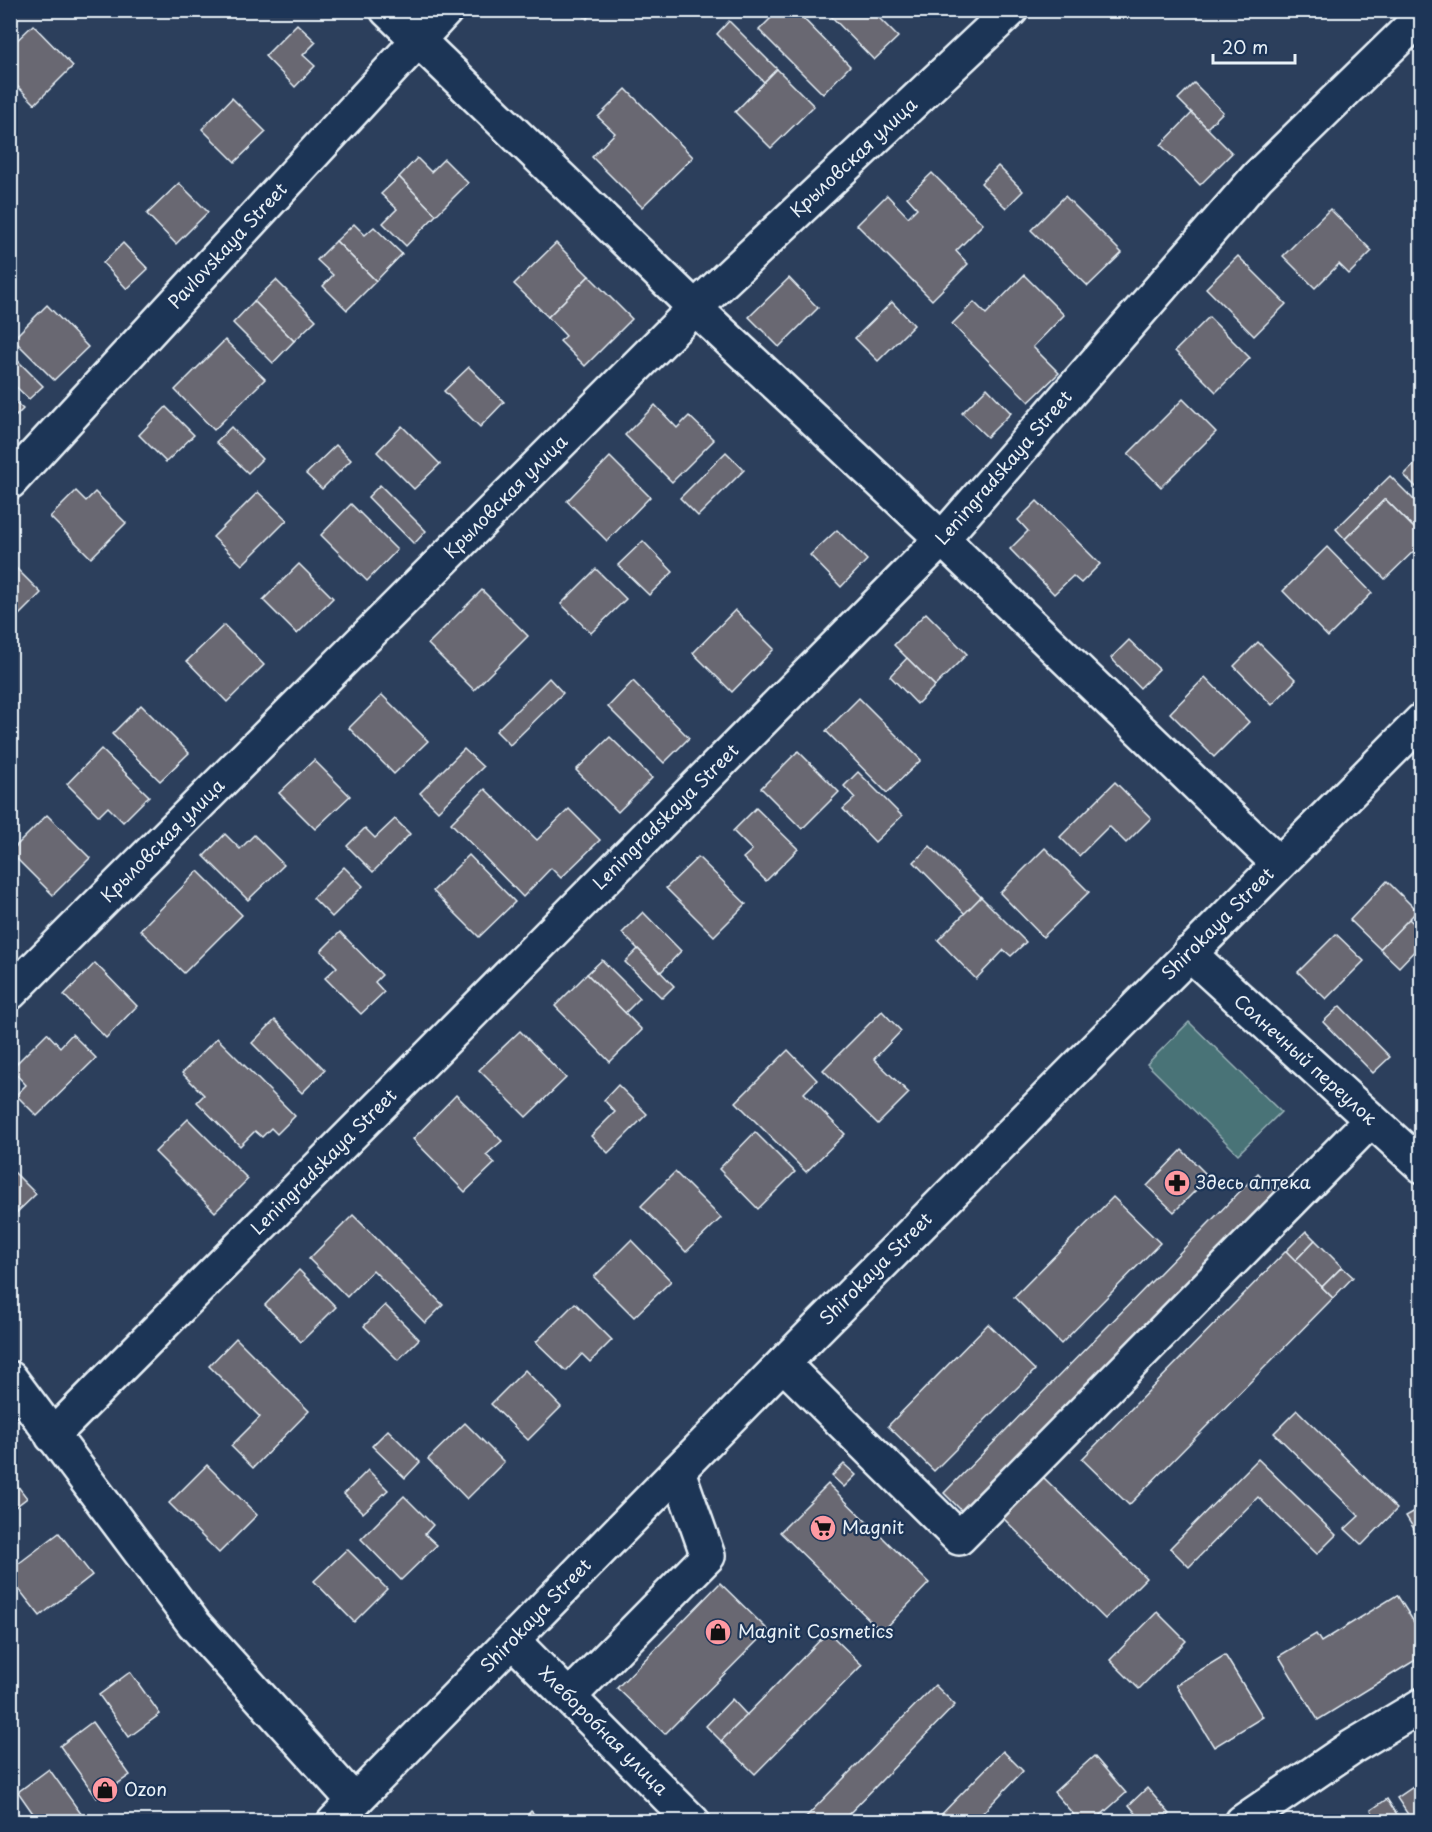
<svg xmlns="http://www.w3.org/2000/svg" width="1432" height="1832" viewBox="0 0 1432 1832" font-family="'Playpen Sans',sans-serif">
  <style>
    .green { fill: #4a7377; stroke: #99b2b8; stroke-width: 1.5 }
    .building { fill: #696872; stroke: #e8f1f8; stroke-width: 1.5 }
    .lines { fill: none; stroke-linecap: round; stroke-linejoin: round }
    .minor-casing { stroke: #e8f1f8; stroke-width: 38 }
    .minor { stroke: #1d3557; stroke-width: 33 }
    .labels { text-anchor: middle; stroke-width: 4.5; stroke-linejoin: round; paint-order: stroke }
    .street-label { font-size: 18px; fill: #e8f1f8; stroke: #1d3557 }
    .poi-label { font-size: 18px; fill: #e8f1f8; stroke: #1d3557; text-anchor: start }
  </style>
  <rect width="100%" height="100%" fill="#2c3f5c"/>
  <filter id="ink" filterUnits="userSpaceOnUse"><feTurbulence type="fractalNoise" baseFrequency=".0167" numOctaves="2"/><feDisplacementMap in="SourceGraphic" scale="12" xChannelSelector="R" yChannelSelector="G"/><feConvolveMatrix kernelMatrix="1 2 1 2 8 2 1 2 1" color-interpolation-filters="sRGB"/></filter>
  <g filter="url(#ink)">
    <polygon class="green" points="1189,1022 1281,1112 1238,1154 1147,1064"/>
    <g class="building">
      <polygon points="578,10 595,10 587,19"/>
      <polygon points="779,10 795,10 850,66 823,94 759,30"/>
      <polygon points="825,10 871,10 898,37 874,60"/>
      <polygon points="729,21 777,69 764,82 717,34"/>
      <polygon points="297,24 316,42 303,55 315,66 295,87 265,56"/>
      <polygon points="33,25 73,66 35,104 10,79 10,47"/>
      <polygon points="777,69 814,106 771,148 735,112"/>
      <polygon points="1194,83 1223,112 1207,128 1178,99"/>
      <polygon points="626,89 693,157 642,207 592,157 615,133 598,117"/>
      <polygon points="232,98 266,132 235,162 202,129"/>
      <polygon points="1192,113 1232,153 1200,185 1161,145"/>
      <polygon points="417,158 431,172 444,159 468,183 436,215 399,177"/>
      <polygon points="998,166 1023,191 1006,208 981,183"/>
      <polygon points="932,173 983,224 956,251 968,264 932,300 857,225 887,195 908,217 917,208 907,197"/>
      <polygon points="399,177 436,215 406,246 383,223 397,209 381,194"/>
      <polygon points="179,183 208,212 176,244 147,214"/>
      <polygon points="1065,196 1122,253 1088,286 1031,230"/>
      <polygon points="1330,209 1372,251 1349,274 1339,264 1315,288 1283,256"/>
      <polygon points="354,224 365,235 374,227 402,254 376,281 336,241"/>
      <polygon points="336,241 376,281 347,310 323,286 333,275 317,260"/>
      <polygon points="123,243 148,269 127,289 103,263"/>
      <polygon points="556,243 589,276 548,317 514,284"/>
      <polygon points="1238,256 1286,304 1254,336 1206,288"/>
      <polygon points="1024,275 1064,315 1033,347 1059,373 1029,402 952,324 974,302 986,314"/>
      <polygon points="589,276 632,319 585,366 560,341 566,336 548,317"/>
      <polygon points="789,278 818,308 779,347 749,317"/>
      <polygon points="276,280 316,320 294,341 254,301"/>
      <polygon points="254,301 294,341 273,363 233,323"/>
      <polygon points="892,302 914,325 878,361 855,338"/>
      <polygon points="47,305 88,347 54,380 13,339"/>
      <polygon points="1209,317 1250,358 1216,392 1175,351"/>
      <polygon points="225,340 265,379 214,430 175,390"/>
      <polygon points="10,353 43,386 29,399 10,381"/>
      <polygon points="469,367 504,402 480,427 444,391"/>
      <polygon points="987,388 1011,413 987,437 962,413"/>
      <polygon points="10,397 23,409 10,422"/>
      <polygon points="1183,399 1216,432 1161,487 1128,454"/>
      <polygon points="655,405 677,428 689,416 714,440 672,482 625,435"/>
      <polygon points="166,407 194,435 166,462 139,435"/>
      <polygon points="402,426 440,464 414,489 377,452"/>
      <polygon points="231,427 262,459 248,473 216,442"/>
      <polygon points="336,445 351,460 322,489 306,474"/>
      <polygon points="726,452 744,470 698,516 680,498"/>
      <polygon points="610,457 650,497 607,541 567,501"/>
      <polygon points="1422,457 1422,493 1404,475"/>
      <polygon points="1390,476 1422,508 1422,536 1385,499 1345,539 1336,529"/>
      <polygon points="380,485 426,531 414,544 368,497"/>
      <polygon points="76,491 86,501 95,492 126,523 91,558 50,517"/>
      <polygon points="258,492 287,520 242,565 213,537"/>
      <polygon points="1385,499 1422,536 1422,543 1385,579 1345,539"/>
      <polygon points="1037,501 1100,564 1081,583 1073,576 1054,594 1010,549 1028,531 1018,520"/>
      <polygon points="351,504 397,550 367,581 321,535"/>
      <polygon points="837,530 867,560 841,587 810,555"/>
      <polygon points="643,541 673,572 649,595 618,565"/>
      <polygon points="1327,547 1372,593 1328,637 1283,591"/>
      <polygon points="10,562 41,593 10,624"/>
      <polygon points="299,564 333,598 297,634 263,600"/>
      <polygon points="596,569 626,599 591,633 561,604"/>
      <polygon points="482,590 528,636 474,690 428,644"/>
      <polygon points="735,610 774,649 732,692 693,653"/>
      <polygon points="926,613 967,654 935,686 894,645"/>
      <polygon points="224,625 264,665 227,702 187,661"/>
      <polygon points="1129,640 1159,669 1140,688 1111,658"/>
      <polygon points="1258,642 1296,680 1272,705 1234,666"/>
      <polygon points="907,658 935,686 917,704 890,676"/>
      <polygon points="1205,677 1249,722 1214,757 1170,713"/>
      <polygon points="549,678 563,693 510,745 496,731"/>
      <polygon points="633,681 689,738 664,763 608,707"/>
      <polygon points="382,695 428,741 394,774 349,728"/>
      <polygon points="859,698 921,760 887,793 826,731"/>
      <polygon points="141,705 189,753 160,781 112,734"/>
      <polygon points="610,737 652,778 618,812 576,770"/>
      <polygon points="101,749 149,796 123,822 108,807 99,816 67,784"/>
      <polygon points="464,749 483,767 438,811 420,793"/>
      <polygon points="798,751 839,792 802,829 761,788"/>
      <polygon points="314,760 350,796 315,829 279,793"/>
      <polygon points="858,772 902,816 875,842 843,809 855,798 844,786"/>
      <polygon points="1115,782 1151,818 1126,843 1109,826 1079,856 1060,837"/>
      <polygon points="485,789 537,840 569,809 600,840 561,878 551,868 523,897 451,823"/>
      <polygon points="756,808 798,849 766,881 743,858 752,850 733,831"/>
      <polygon points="47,815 90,858 53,895 10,852"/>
      <polygon points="395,819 410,834 373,872 347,846 365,828 375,838"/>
      <polygon points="225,834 240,849 254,835 284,865 248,900 204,856"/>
      <polygon points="930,846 981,897 965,914 914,862"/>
      <polygon points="1045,848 1089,892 1043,937 1000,893"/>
      <polygon points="469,855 515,902 479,937 433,891"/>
      <polygon points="698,857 746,904 714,936 666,888"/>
      <polygon points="344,867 363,886 332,917 313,898"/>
      <polygon points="198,871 242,915 184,973 140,930"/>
      <polygon points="1387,881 1417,911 1380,949 1350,920"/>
      <polygon points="981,897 1026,942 1011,956 1004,950 976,979 938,940"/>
      <polygon points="643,912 681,951 661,972 622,933"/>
      <polygon points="1409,919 1422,931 1422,943 1399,967 1380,949"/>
      <polygon points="340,932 382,975 375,982 384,992 361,1014 325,978 337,967 321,951"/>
      <polygon points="1336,934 1364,961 1326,999 1298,972"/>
      <polygon points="638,949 674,986 662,998 625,962"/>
      <polygon points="602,960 640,998 625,1013 587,974"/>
      <polygon points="95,963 137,1006 106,1038 64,995"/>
      <polygon points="587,974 642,1030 610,1062 555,1006"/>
      <polygon points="1340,1006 1390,1057 1373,1073 1323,1022"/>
      <polygon points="882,1011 901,1031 874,1059 909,1093 878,1124 823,1070"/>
      <polygon points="275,1020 325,1070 302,1093 252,1043"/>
      <polygon points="520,1031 566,1078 526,1117 479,1070"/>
      <polygon points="47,1033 60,1047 72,1034 96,1058 37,1116 16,1095 26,1085 11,1069"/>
      <polygon points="217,1038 295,1116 277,1134 271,1128 262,1137 255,1131 240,1146 197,1102 204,1095 182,1073"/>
      <polygon points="788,1050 817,1080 804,1093 845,1134 806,1172 736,1102"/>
      <polygon points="618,1085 647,1114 608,1153 591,1136 615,1112 604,1100"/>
      <polygon points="456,1095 502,1141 486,1155 495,1163 465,1192 413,1139"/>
      <polygon points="188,1119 248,1179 215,1212 155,1152"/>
      <polygon points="755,1132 795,1172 758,1209 719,1169"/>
      <polygon points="1182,1150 1209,1177 1174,1212 1147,1186"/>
      <polygon points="10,1168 36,1194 10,1219"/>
      <polygon points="675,1172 721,1218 686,1252 641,1206"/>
      <polygon points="1258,1173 1276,1192 962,1511 944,1493"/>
      <polygon points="1113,1197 1160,1243 1061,1344 1014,1297"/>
      <polygon points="353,1215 443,1305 425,1323 373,1270 347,1297 309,1259"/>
      <polygon points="1306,1231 1315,1240 1295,1261 1286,1251"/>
      <polygon points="631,1240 671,1281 634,1317 594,1277"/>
      <polygon points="1315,1240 1342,1267 1322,1287 1295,1261"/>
      <polygon points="1286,1251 1333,1298 1129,1505 1082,1459"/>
      <polygon points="1342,1267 1353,1277 1333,1298 1322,1287"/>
      <polygon points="299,1270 336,1307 301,1342 265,1305"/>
      <polygon points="575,1303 612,1340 590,1362 582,1354 566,1371 536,1342"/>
      <polygon points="385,1305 419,1339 398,1360 364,1326"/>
      <polygon points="988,1324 1035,1370 934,1471 888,1426"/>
      <polygon points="236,1338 309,1411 253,1468 231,1446 260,1417 209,1366"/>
      <polygon points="525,1370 561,1407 528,1440 491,1404"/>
      <polygon points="1297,1410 1397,1509 1362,1545 1345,1529 1359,1516 1274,1433"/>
      <polygon points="465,1423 504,1462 467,1499 428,1459"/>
      <polygon points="388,1430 420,1462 405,1478 372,1446"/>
      <polygon points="1258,1459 1336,1535 1317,1554 1258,1497 1189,1567 1170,1548"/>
      <polygon points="844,1464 856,1475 844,1487 832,1476"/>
      <polygon points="207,1465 257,1515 219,1553 169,1503"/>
      <polygon points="368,1470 388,1490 363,1513 344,1494"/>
      <polygon points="10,1476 27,1498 10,1511"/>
      <polygon points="1043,1477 1146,1578 1105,1619 1003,1518"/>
      <polygon points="828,1484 929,1583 882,1632 780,1532"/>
      <polygon points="404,1496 433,1525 425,1534 437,1545 401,1580 361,1539"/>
      <polygon points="1422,1507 1422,1542 1406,1516"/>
      <polygon points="59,1533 92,1575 40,1616 10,1578 10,1570"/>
      <polygon points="347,1549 387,1589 354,1622 314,1581"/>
      <polygon points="720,1583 768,1630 665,1734 617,1688"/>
      <polygon points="1397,1595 1422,1635 1422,1656 1318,1720 1279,1656 1316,1634 1321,1642"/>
      <polygon points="1157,1612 1186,1641 1139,1689 1110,1660"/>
      <polygon points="828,1632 862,1665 755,1774 721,1741"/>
      <polygon points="1225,1655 1263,1717 1214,1747 1176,1685"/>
      <polygon points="130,1672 160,1714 129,1737 99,1695"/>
      <polygon points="935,1685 955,1705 841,1822 801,1822"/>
      <polygon points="732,1699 747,1715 721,1741 706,1726"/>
      <polygon points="92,1722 130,1775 97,1798 60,1746"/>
      <polygon points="1003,1751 1023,1771 974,1822 934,1822"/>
      <polygon points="1094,1756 1126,1793 1093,1822 1080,1822 1054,1792"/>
      <polygon points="49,1769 82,1815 73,1822 39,1822 18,1792"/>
      <polygon points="1422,1781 1422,1822 1413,1822 1397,1798"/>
      <polygon points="1147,1788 1170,1814 1161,1822 1143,1822 1129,1805"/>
      <polygon points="1387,1799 1402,1822 1378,1822 1371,1810"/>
      <polygon points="531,1811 542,1822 521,1822"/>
    </g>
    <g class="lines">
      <defs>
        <g id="minor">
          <polyline points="387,10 695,308 942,539 1278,863"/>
          <polyline points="10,482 446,10"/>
          <polyline points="1189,953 1422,1166"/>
          <polyline points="10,993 695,308 1011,10"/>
          <polyline points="783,1364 959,1538 1371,1120"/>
          <polyline points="10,1378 194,1624 354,1801"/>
          <polyline points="52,1436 942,539 1257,177 1422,16"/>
          <polyline points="513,1641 693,1822"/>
          <polyline points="570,1696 708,1556 678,1471"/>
          <polyline points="334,1822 815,1331 1422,720"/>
          <polyline points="1242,1822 1352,1747 1422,1705"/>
        </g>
      </defs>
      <use href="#minor" class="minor-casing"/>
      <use href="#minor" class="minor"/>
    </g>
  </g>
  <defs>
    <symbol id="pharmacy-disc" viewBox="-11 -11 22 22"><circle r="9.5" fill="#ff9aa2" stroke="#1d3557"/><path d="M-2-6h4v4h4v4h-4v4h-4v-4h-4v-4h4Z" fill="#111"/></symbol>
    <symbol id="supermarket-disc" viewBox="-11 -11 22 22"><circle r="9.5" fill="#ff9aa2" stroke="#1d3557"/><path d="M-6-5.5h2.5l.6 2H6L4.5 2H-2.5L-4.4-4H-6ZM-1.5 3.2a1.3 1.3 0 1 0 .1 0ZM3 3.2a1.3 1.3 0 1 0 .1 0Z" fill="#111"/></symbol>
    <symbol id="shop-disc" viewBox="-11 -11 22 22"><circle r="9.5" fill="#ff9aa2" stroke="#1d3557"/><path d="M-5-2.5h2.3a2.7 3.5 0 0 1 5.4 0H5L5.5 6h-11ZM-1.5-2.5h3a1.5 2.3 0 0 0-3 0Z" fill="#111"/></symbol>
  </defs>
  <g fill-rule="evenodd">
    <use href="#pharmacy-disc" x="1162" y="1168" width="30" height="30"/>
    <use href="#supermarket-disc" x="808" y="1513" width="30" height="30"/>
    <use href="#shop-disc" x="703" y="1617" width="30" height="30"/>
    <use href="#shop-disc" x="90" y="1775" width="30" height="30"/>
  </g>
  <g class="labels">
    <g class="street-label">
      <text transform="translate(854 158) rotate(-43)" y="6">Крыловская улица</text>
      <text transform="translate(228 246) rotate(-47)" y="6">Pavlovskaya Street</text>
      <text transform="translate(1004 468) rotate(-49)" y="6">Leningradskaya Street</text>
      <text transform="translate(506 497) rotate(-45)" y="6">Крыловская улица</text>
      <text transform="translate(666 817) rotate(-45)" y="6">Leningradskaya Street</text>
      <text transform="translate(163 841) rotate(-45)" y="6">Крыловская улица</text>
      <text transform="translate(1218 924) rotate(-45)" y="6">Shirokaya Street</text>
      <text transform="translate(1305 1060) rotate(42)" y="6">Солнечный переулок</text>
      <text transform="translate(324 1162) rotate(-45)" y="6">Leningradskaya Street</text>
      <text transform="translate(876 1269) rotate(-45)" y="6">Shirokaya Street</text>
      <text transform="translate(536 1616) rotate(-46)" y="6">Shirokaya Street</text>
      <text transform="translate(603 1731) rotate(45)" y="6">Хлеборобная улица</text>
    </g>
    <g class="poi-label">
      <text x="1196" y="1189">Здесь аптека</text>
      <text x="842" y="1534">Magnit</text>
      <text x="738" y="1638">Magnit Cosmetics</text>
      <text x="124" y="1796">Ozon</text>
    </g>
  </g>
  <rect width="1432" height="1832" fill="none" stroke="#1d3557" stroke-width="36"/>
  <rect x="18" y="18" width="1396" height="1796" fill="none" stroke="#e8f1f8" stroke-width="2" filter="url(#ink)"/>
  <path d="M1213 54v9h82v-9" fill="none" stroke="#e8f1f8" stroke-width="3"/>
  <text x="1222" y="54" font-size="18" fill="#e8f1f8" stroke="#1d3557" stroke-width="4.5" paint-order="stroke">20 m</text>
</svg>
